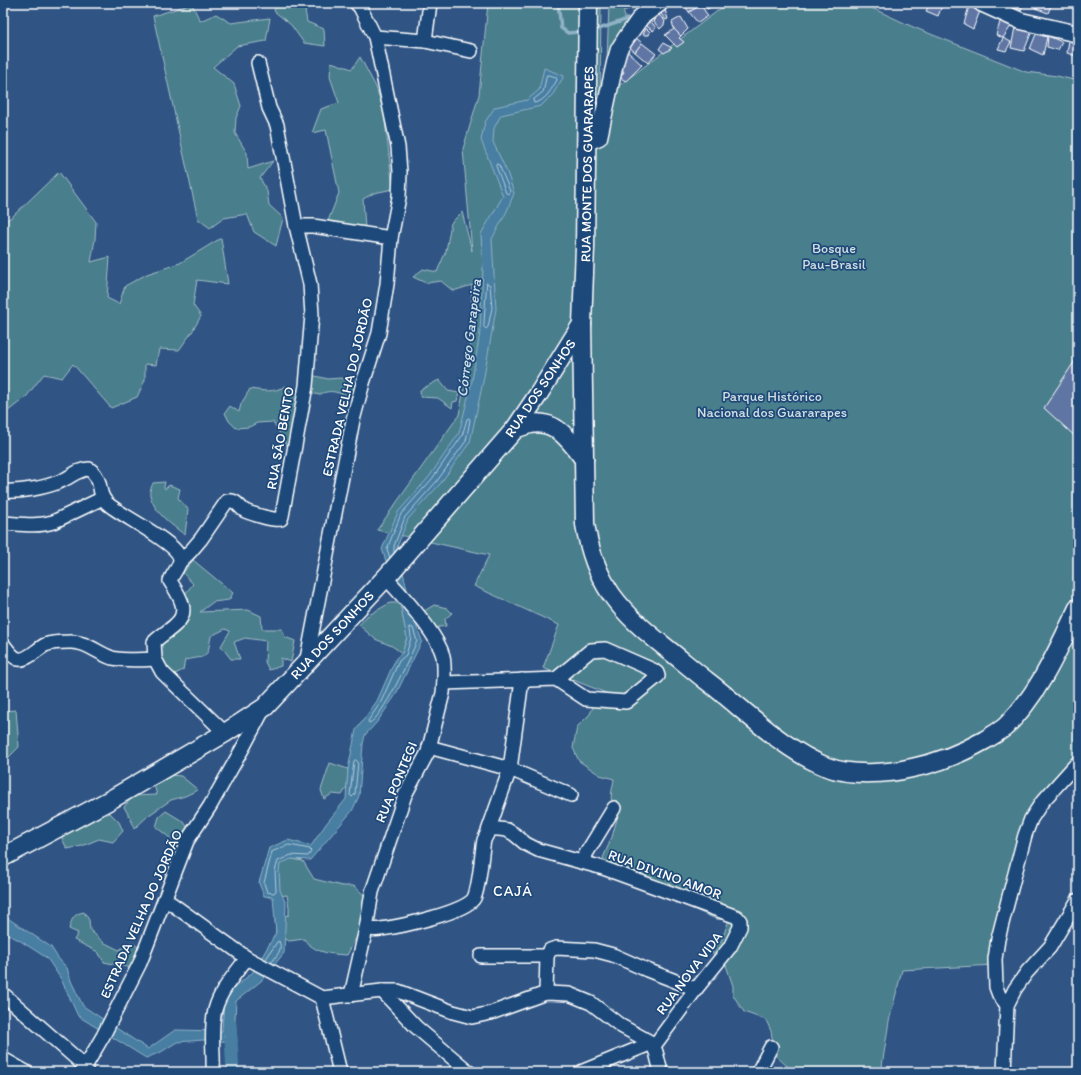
<svg xmlns="http://www.w3.org/2000/svg" width="1081" height="1075" viewBox="0 0 1081 1075" font-family="Itim,sans-serif">
  <style>
    .green { fill: #497e8c; stroke: #a4bec6 }
    .water { fill: #467ea2; stroke: #90b2c7 }
    .lines { fill: none; stroke-linecap: round; stroke-linejoin: round }
    .shore { stroke: #b5cbda; stroke-width: 1 }
    .stream { stroke: #90b2c7; stroke-width: 3.5 }
    .canal { stroke: #467ea2; stroke-width: 13 }
    .building { fill: #5e76a4; stroke: #fff }
    .minor-casing { stroke: #fff; stroke-width: 16 }
    .tertiary-casing { stroke: #fff; stroke-width: 19 }
    .secondary-casing { stroke: #fff; stroke-width: 21 }
    .minor { stroke: #1f4a7a; stroke-width: 13 }
    .tertiary { stroke: #1f4a7a; stroke-width: 16 }
    .secondary { stroke: #1f4a7a; stroke-width: 18 }
    .labels { text-anchor: middle; stroke-width: 3.5; stroke-linejoin: round; paint-order: stroke }
    .street-label { font-size: 14px; fill: #fff; stroke: #1f4a7a }
    .park-label { font-size: 14px; fill: #d2dfe2; stroke: #1f4a7a }
    .water-label { font-size: 15px; font-style: italic; fill: #d1dfe8; stroke: #1f4a7a }
    .neighbourhood-label { font-size: 15px; letter-spacing: 1px; fill: #fff; stroke: #1f4a7a }
  </style>
  <rect width="100%" height="100%" fill="#305585"/>
  <filter id="ink" filterUnits="userSpaceOnUse"><feTurbulence type="fractalNoise" baseFrequency=".025" numOctaves="2"/><feDisplacementMap in="SourceGraphic" scale="8" xChannelSelector="R" yChannelSelector="G"/><feConvolveMatrix kernelMatrix="1 2 1 2 8 2 1 2 1" color-interpolation-filters="sRGB"/></filter>
  <g filter="url(#ink)">
    <g class="green">
      <polygon points="277,3 312,3 305,10 307,22 324,29 325,46 304,43 291,25 274,11"/>
      <path d="M488,3H601L600,100L728,3H861L913,27L1026,72L1057,76L1078,81V756L1034,814L994,965L902,970L889,1021L882,1066L885,1072H796L787,1066L775,1055L771,1031L766,1020L744,1012L733,995V986L726,965L718,962L710,949L721,942L729,920L716,919L613,874L603,858L612,837L619,812C607,802 612,793 614,779L600,775L579,761L573,748L577,727L590,714L598,695L606,693L543,668L559,625L474,586L489,555L377,530L459,415L470,355L472,285L453,291L441,281L426,283L413,277L423,269L437,272L446,251L451,223L462,212L472,251L463,149L479,95Z"/>
      <polygon points="609,3 643,3 643,5 623,11 627,23 613,45 607,60"/>
      <polygon points="192,4 200,21 216,14 231,23 270,18 266,41 237,46 213,67 234,84 241,106 236,118 235,133 247,153 248,169 273,161 260,178 267,191 269,205 283,218 276,246 254,232 247,214 224,218 210,228 198,219 153,16"/>
      <polygon points="360,57 376,87 384,112 393,189 374,193 363,199 365,228 328,221 339,193 326,130 312,133 321,109 339,103 330,77 331,62 352,69"/>
      <polygon points="59,172 96,222 95,239 91,262 110,257 107,298 119,304 125,286 147,274 180,263 221,238 228,284 197,280 193,305 201,316 192,332 179,350 159,349 156,365 145,364 145,380 137,397 111,408 73,364 62,378 44,374 26,397 3,415 3,223 13,216"/>
      <path d="M311,375L328,379L341,378L360,383L356,399C342,395 332,387 319,395L309,392Z"/>
      <polygon points="439,380 448,391 459,393 457,401 453,402 452,408 438,398 421,397 420,390"/>
      <path d="M286,386L290,390H298L301,394L289,449L273,422L257,423L249,427L236,428L229,421L225,413L230,406L239,412L241,404L250,389C265,391 272,393 286,386Z"/>
      <path d="M165,482L164,487L165,489L169,485L180,489L178,498L188,509L185,535C172,525 154,513 150,495C149,491 152,486 153,483Z"/>
      <polygon points="193,560 233,593 229,600 213,602 200,612 248,610 261,616 262,629 282,629 285,637 295,641 291,662 281,658 281,666 269,670 265,662 266,641 245,638 234,642 240,659 231,659 221,646 230,631 225,629 211,636 208,652 202,657 185,660 183,670 175,674 163,666 154,654 160,642 172,637 183,626 187,610 184,595 193,584 183,573"/>
      <polygon points="390,603 400,603 407,637 402,653 392,646 375,639 359,625 367,616"/>
      <polygon points="434,605 447,608 452,613 445,619 446,626 433,628 421,613"/>
      <polygon points="16,710 19,747 8,758 3,756 3,711"/>
      <polygon points="330,763 348,769 347,787 342,795 332,794 324,799 321,790"/>
      <polygon points="170,775 181,776 198,790 185,796 171,800 149,815 134,829 131,819 124,807 133,796 157,795 154,785"/>
      <polygon points="166,811 184,822 188,828 184,840 175,842 156,827 159,817"/>
      <polygon points="110,813 119,822 123,831 113,842 99,839 82,846 67,849 61,836 92,818"/>
      <path d="M272,849L292,859L303,861L314,879L342,886H354L366,897L362,927L347,955C331,954 314,953 304,939L289,941L276,933L275,918L289,915V907L287,895L268,897L259,883Z"/>
      <path d="M84,912L89,920L90,930L103,942L119,950L131,942L138,947L136,957L132,968L104,962L98,952L74,940L78,933L69,929C72,919 73,914 84,912Z"/>
    </g>
    <polygon class="water" points="544,68 564,76 553,94 541,106 501,115 494,128 493,142 507,172 514,193 507,211 492,239 496,309 483,382 470,442 440,484 408,519 397,547 414,619 422,641 395,696 377,722 365,735 363,744 359,796 352,811 310,860 291,859 280,864 279,871 280,890 286,904 284,953 261,981 236,1001 235,1019 237,1042 203,1040 177,1042 161,1052 146,1058 78,1016 61,979 47,958 19,940 3,932 3,915 51,947 58,958 67,968 71,981 83,1006 148,1049 175,1030 222,1031 224,1001 233,989 253,972 276,933 273,897 264,896 259,883 269,848 288,840 311,846 326,824 346,799 348,769 356,730 377,701 396,658 402,653 407,638 400,603 382,549 398,512 429,477 459,433 472,381 480,332 483,269 481,234 503,196 481,140 485,122 495,107 527,100 539,90"/>
    <g class="lines">
      <g class="shore">
        <path d="M547,75H549L556,77L557,80C552,88 545,102 534,103L533,100L543,92Z"/>
        <polygon points="497,164 499,165 510,191 508,194 506,193 496,166"/>
        <polygon points="487,283 490,285 492,308 488,327 486,329 484,327"/>
        <polyline points="390,558 387,549 401,514 432,479 462,436 467,419 469,418 470,420 466,441 437,481 405,517 394,546 394,553"/>
        <path d="M410,627L413,628L417,641C410,657 382,719 369,723L368,721L381,702L399,661L406,655L411,638Z"/>
        <polygon points="356,760 358,762 355,794 352,797 350,795 354,761"/>
        <polygon points="289,845 310,849 311,852 308,856 291,855 278,861 275,871 276,891 274,893 267,892 264,883 272,852"/>
        <path d="M266,959L277,942L279,941C283,950 277,955 271,963"/>
        <polygon points="228,1021 231,1022 232,1036 231,1038 226,1037 224,1036 226,1031"/>
      </g>
      <g class="stream">
        <polyline points="558,3 561,28 568,33 578,32"/>
        <polyline points="599,29 634,17"/>
      </g>
      <polyline class="canal" points="230,1024 233,1072"/>
    </g>
    <g class="building">
      <polygon points="683,3 700,3 701,5 689,12"/>
      <polygon points="703,3 716,3 717,4 707,9"/>
      <polygon points="930,3 943,3 938,16 926,11"/>
      <polygon points="1010,3 1023,3 1021,10 1009,4"/>
      <polygon points="1037,3 1052,3 1048,13 1035,8"/>
      <polygon points="1070,3 1078,3 1078,9 1069,4"/>
      <polygon points="701,5 708,16 698,23 689,12"/>
      <polygon points="969,6 980,11 973,29 964,24"/>
      <polygon points="665,10 668,19 666,20 660,13"/>
      <polygon points="1078,14 1078,26 1073,25"/>
      <polygon points="659,15 665,21 664,25 660,29 653,21"/>
      <polygon points="681,17 688,29 681,36 674,29 672,22"/>
      <polygon points="649,19 656,28 653,31 644,24"/>
      <polygon points="1001,19 1009,22 1011,26 1003,38 996,35"/>
      <polygon points="1015,27 1032,31 1024,51 1011,48"/>
      <polygon points="646,28 650,32 649,35 643,35"/>
      <polygon points="674,29 681,36 679,38 684,42 677,47 665,35"/>
      <polygon points="1036,34 1047,37 1043,55 1030,49"/>
      <polygon points="634,36 642,43 635,52 629,47"/>
      <polygon points="1048,36 1062,42 1058,50 1047,47"/>
      <polygon points="1003,38 1011,42 1006,51 998,49"/>
      <polygon points="1069,40 1078,43 1078,57 1067,53"/>
      <polygon points="642,43 656,54 648,63 635,52"/>
      <polygon points="663,43 672,48 664,53 659,49"/>
      <polygon points="627,51 642,65 626,81 620,78 624,72 620,67"/>
      <polygon points="1078,356 1078,439 1044,408"/>
    </g>
    <g class="lines">
      <defs>
        <g id="minor">
          <polyline points="375,37 425,41 471,51"/>
          <polyline points="425,41 430,3"/>
          <polyline points="258,63 269,108 277,125 296,226 313,226 391,238"/>
          <path d="M3,491C21,492 45,488 61,481C71,477 78,469 89,469C92,471 95,474 97,478C102,487 98,495 107,503C119,515 179,543 180,559C180,567 172,574 170,581C178,594 191,611 176,624C169,631 161,635 154,642L155,659L162,672L225,733"/>
          <path d="M3,523C20,524 37,527 53,522L103,498"/>
          <path d="M180,562L190,552L201,539L227,501C236,499 238,506 245,511C252,514 275,521 281,519L282,516L306,386L312,315L310,284L296,226"/>
          <path d="M3,644C7,649 12,657 18,659C27,661 37,649 45,645C52,642 61,642 69,642C86,641 97,653 112,658C126,661 141,660 155,659"/>
          <polyline points="306,664 353,420 363,383 379,333 387,284 391,238 399,197 400,172 398,147 375,37 360,7 356,3"/>
          <polyline points="444,683 556,679 586,699 626,702 658,676 657,673 653,670 605,649 591,650 556,679"/>
          <polyline points="429,747 510,769 571,795"/>
          <polyline points="487,834 510,769 522,680"/>
          <polyline points="581,862 614,808"/>
          <polyline points="165,899 247,958 322,998"/>
          <path d="M366,929C371,929 376,930 381,929C398,927 467,912 474,898C480,885 481,856 484,840L487,834L491,829H499L507,830L514,834L526,844L538,850L603,868L737,917L740,921V927L730,947L696,989L654,1046"/>
          <polyline points="481,956 547,956"/>
          <polyline points="382,991 416,1027 469,1072"/>
          <polyline points="546,993 547,956 550,950 556,948 594,950 613,955 647,970 696,989"/>
          <polyline points="3,994 86,1067"/>
          <path d="M351,995L366,929L372,892L405,795L428,752L443,693C444,682 445,667 443,656C437,633 402,595 385,577"/>
          <polyline points="322,998 382,991 398,991 453,1012 472,1017 491,1013 546,993 569,994 591,1003 621,1026 652,1043 656,1052 661,1072"/>
          <polyline points="322,998 340,1072"/>
          <polyline points="1007,1005 999,995 996,987 995,959 998,939 1025,835 1031,819 1042,802 1078,762"/>
          <polyline points="3,1059 26,1072"/>
          <polyline points="82,1072 103,1036 140,963 187,841 210,806 245,744 264,708"/>
          <path d="M213,1072C214,1052 210,1030 215,1010C220,991 235,974 247,958"/>
          <polyline points="581,1072 652,1043"/>
          <polyline points="758,1072 771,1047"/>
          <polyline points="1004,1072 1007,1005 1015,989 1027,972 1050,947 1078,900"/>
        </g>
        <g id="tertiary">
          <polyline points="981,3 1021,21 1078,34"/>
          <polyline points="587,142 599,137 615,63 619,49 626,38 641,17 660,3"/>
        </g>
        <g id="secondary">
          <path d="M588,3L585,247L582,324L585,524C589,549 597,573 611,594C626,615 645,631 665,647C679,658 693,670 707,681C744,709 783,750 827,767C851,776 887,774 912,768C938,763 962,753 985,740C991,736 999,732 1005,727C1039,694 1058,650 1078,608"/>
          <path d="M515,429C520,427 525,425 531,424C556,419 571,442 584,459"/>
          <polyline points="3,857 110,800 225,733 265,707 389,574 515,429 538,395 582,324"/>
        </g>
      </defs>
      <use href="#minor" class="minor-casing"/>
      <use href="#tertiary" class="tertiary-casing"/>
      <use href="#secondary" class="secondary-casing"/>
      <use href="#minor" class="minor"/>
      <use href="#tertiary" class="tertiary"/>
      <use href="#secondary" class="secondary"/>
    </g>
  </g>
  <g class="labels">
    <g class="street-label">
      <text transform="translate(587 164) rotate(-89)" y="5">RUA MONTE DOS GUARARAPES</text>
      <text transform="translate(347 387) rotate(-77)" y="5">ESTRADA VELHA DO JORDÃO</text>
      <text transform="translate(540 388) rotate(-56)" y="5">RUA DOS SONHOS</text>
      <text transform="translate(280 438) rotate(-80)" y="5">RUA SÃO BENTO</text>
      <text transform="translate(332 635) rotate(-47)" y="5">RUA DOS SONHOS</text>
      <text transform="translate(396 782) rotate(-67)" y="5">RUA PONTEGI</text>
      <text transform="translate(665 874) rotate(20)" y="5">RUA DIVINO AMOR</text>
      <text transform="translate(141 914) rotate(-66)" y="5">ESTRADA VELHA DO JORDÃO</text>
      <text transform="translate(689 973) rotate(-53)" y="5">RUA NOVA VIDA</text>
    </g>
    <g class="park-label">
      <text x="834" y="253">Bosque<tspan x="834" dy="16">Pau-Brasil</tspan></text>
      <text x="772" y="401">Parque Histórico<tspan x="772" dy="16">Nacional dos Guararapes</tspan></text>
    </g>
    <g class="water-label">
      <text transform="translate(469 338) rotate(-83)" y="5">Córrego Garapeira</text>
    </g>
    <g class="neighbourhood-label">
      <text x="513" y="896">CAJÁ</text>
    </g>
  </g>
  <rect width="1081" height="1075" fill="none" stroke="#1f4a7a" stroke-width="16"/>
  <rect x="8" y="8" width="1065" height="1059" fill="none" stroke="#fff" stroke-width="1.5" filter="url(#ink)"/>
</svg>
